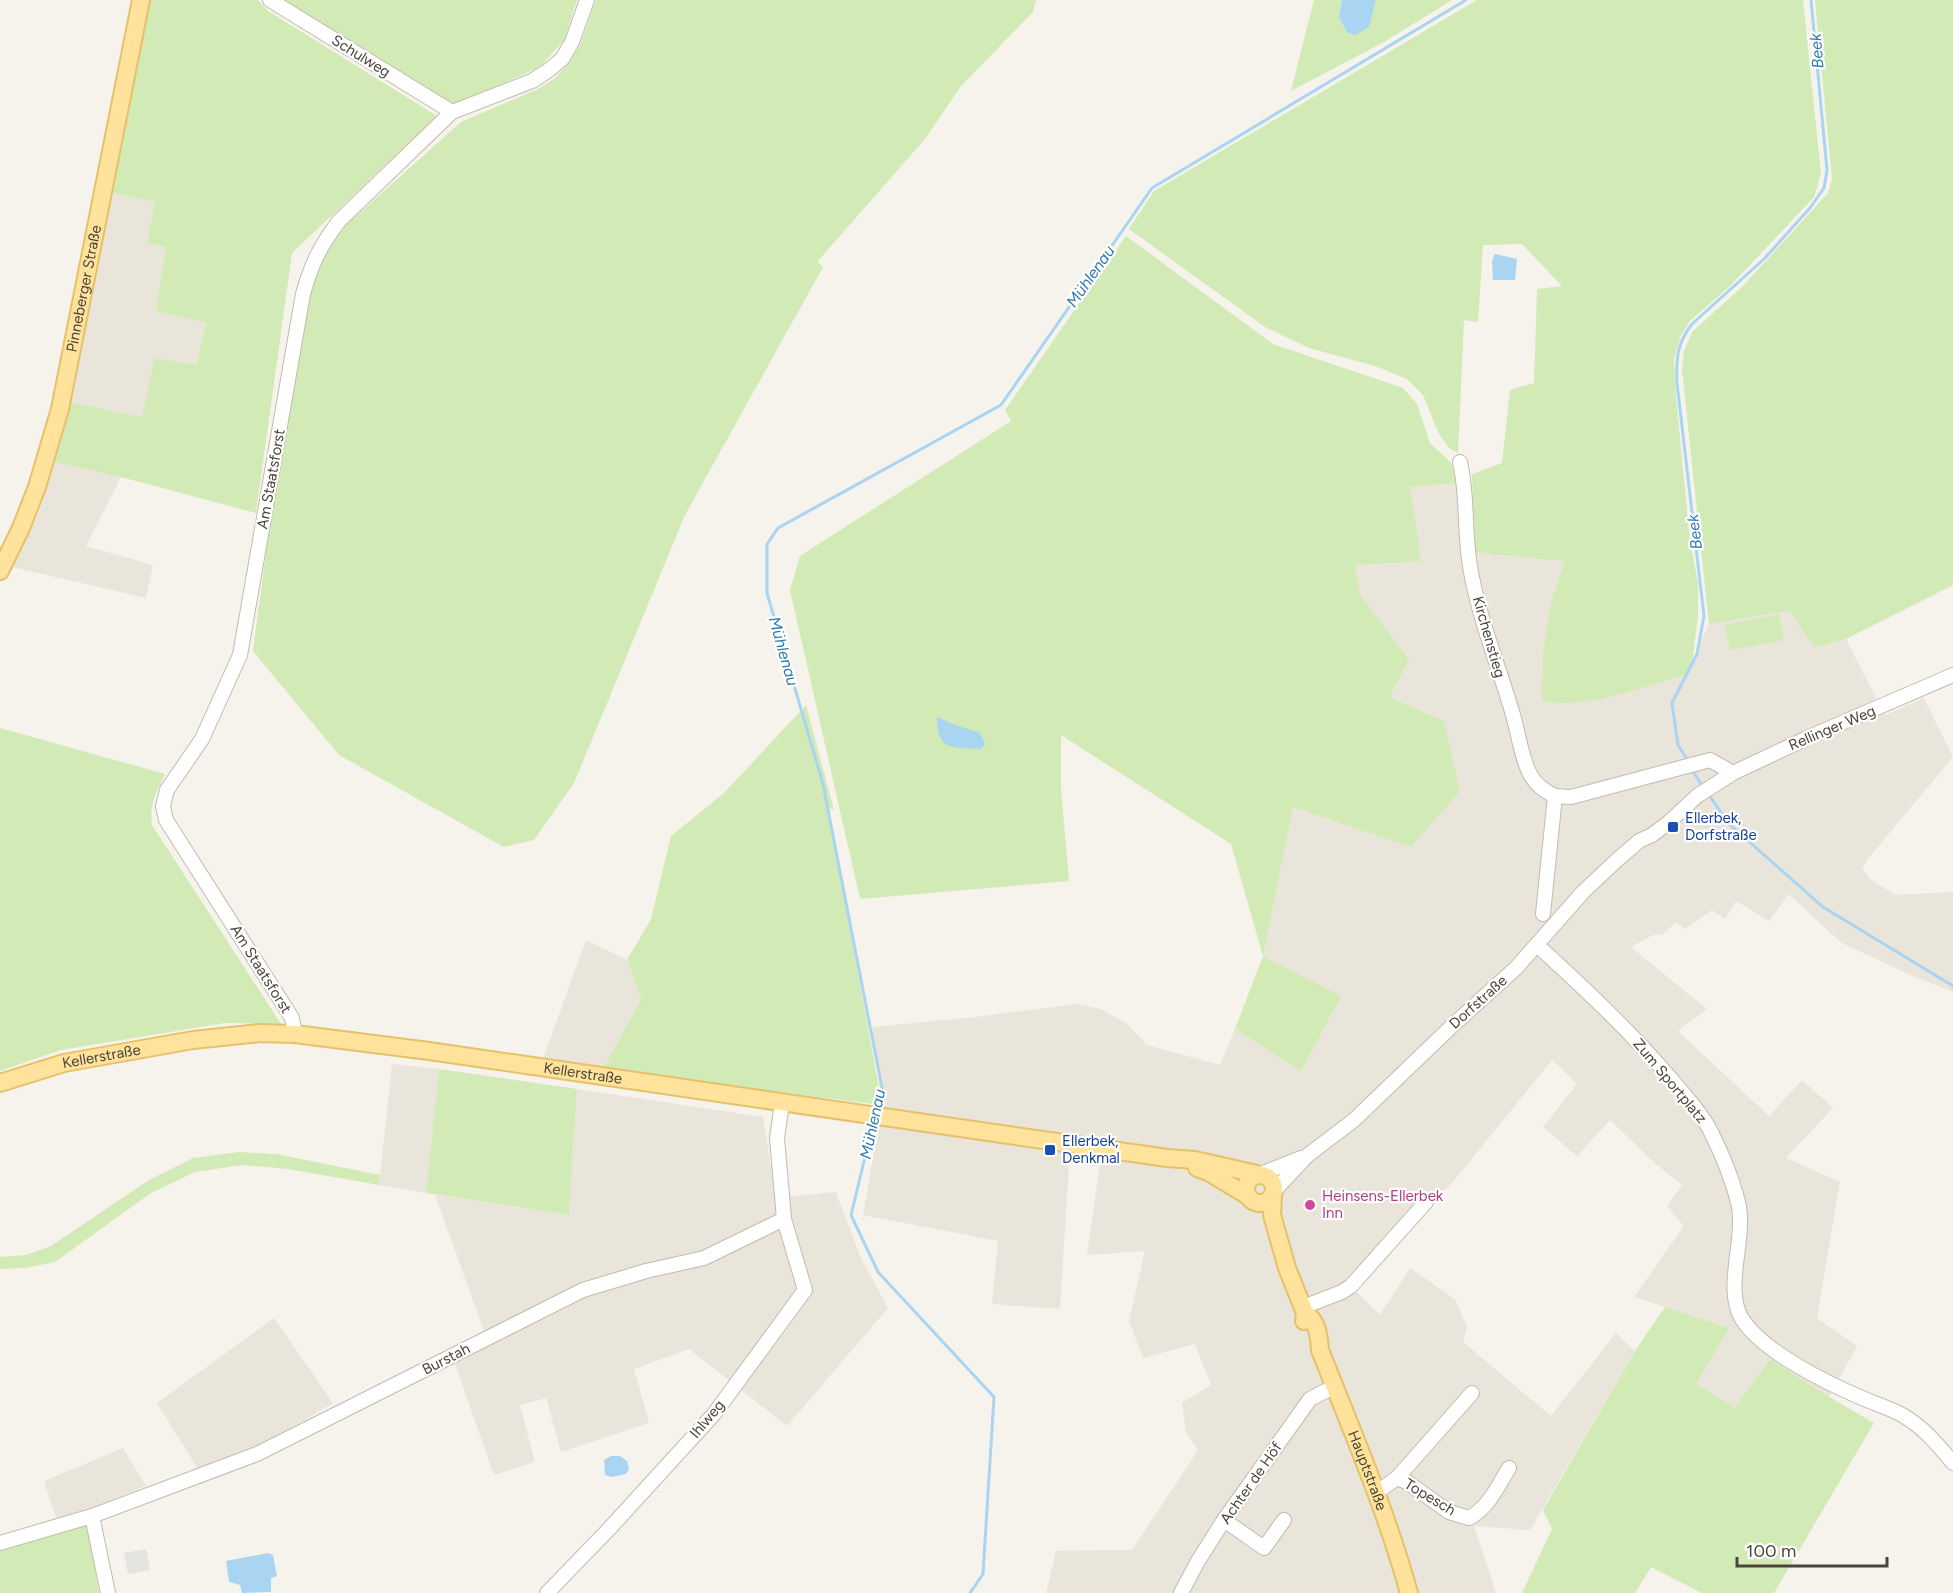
<svg xmlns="http://www.w3.org/2000/svg" width="1953" height="1593" viewBox="0 0 1953 1593" font-family="Figtree,sans-serif">
  <style>
    .residential { fill: #eae5da }
    .green { fill: #d2eab5 }
    .parking { fill: #e5e3e0 }
    .water { fill: #a9d4f2 }
    .lines { fill: none; stroke-linecap: round; stroke-linejoin: round }
    .stream { stroke: #a9d4f2; stroke-width: 3 }
    .minor-casing { stroke: #c2bbae; stroke-width: 16 }
    .major-casing { stroke: #e6c16a; stroke-width: 20 }
    .minor { stroke: #fff; stroke-width: 14 }
    .major { stroke: #ffe39c; stroke-width: 16 }
    .transit-dot { fill: #1a4fb4; stroke: #fff; stroke-width: 2 }
    .hotel-dot { fill: #d1479c; stroke: #fff; stroke-width: 2 }
    .labels { text-anchor: middle; stroke-width: 4.5; stroke-linejoin: round; paint-order: stroke }
    .street-label { font-size: 15px; fill: #4b4439; stroke: #fff }
    .transit-label { font-size: 15px; fill: #164399; stroke: #fff; text-anchor: start }
    .hotel-label { font-size: 15px; fill: #b23c85; stroke: #fff; text-anchor: start }
    .water-label { font-size: 16px; font-style: italic; fill: #2e7ab2; stroke: #fff }
  </style>
  <rect width="100%" height="100%" fill="#f6f3ec"/>
  <g class="residential">
    <polygon points="109,192 155,202 147,243 166,247 156,311 206,322 196,365 142,417 70,402"/>
    <polygon points="54,462 121,477 86,546 153,565 146,598 12,567 39,511"/>
    <polygon points="1458,483 1474,552 1564,560 1550,607 1543,653 1543,701 1687,674 1709,624 1791,611 1814,648 1846,639 1885,715 1924,698 1953,757 1867,860 1862,869 1871,880 1896,895 1953,892 1953,992 1910,975 1840,942 1789,894 1769,921 1736,901 1725,919 1712,910 1685,929 1676,922 1662,935 1653,935 1631,947 1707,1009 1678,1031 1769,1116 1802,1080 1833,1108 1786,1158 1840,1182 1817,1318 1857,1346 1829,1397 1770,1359 1735,1409 1695,1385 1729,1328 1634,1297 1684,1226 1667,1206 1682,1185 1657,1165 1610,1120 1577,1156 1543,1127 1577,1084 1552,1060 1457,1177 1354,1289 1380,1315 1410,1268 1455,1299 1467,1327 1463,1342 1551,1416 1616,1333 1635,1351 1530,1530 1474,1526 1496,1593 1046,1593 1056,1551 1132,1550 1198,1450 1186,1432 1182,1403 1211,1385 1195,1344 1143,1358 1129,1321 1145,1251 1087,1255 1101,1155 1070,1150 1060,1309 992,1304 998,1241 863,1215 882,1105 872,1027 976,1017 1077,1004 1101,1009 1126,1023 1147,1045 1220,1065 1235,1029 1302,1071 1263,956 1293,806 1411,847 1444,721 1390,697 1409,658 1359,595 1355,564 1420,560 1410,487"/>
    <polygon points="586,940 627,960 641,1000 602,1070 543,1059"/>
    <polygon points="392,1064 439,1069 426,1193 379,1185"/>
    <polygon points="577,1089 763,1117 776,1198 836,1192 860,1256 888,1308 787,1426 689,1349 634,1369 649,1423 561,1452 546,1398 520,1405 535,1462 494,1475 454,1361 488,1342 435,1195 569,1215"/>
    <polygon points="274,1318 333,1403 253,1451 198,1469 157,1403"/>
    <polygon points="123,1448 146,1486 57,1521 44,1481"/>
  </g>
  <g class="green">
    <polygon points="149,0 258,0 268,11 437,116 292,253 256,513 121,477 54,462 70,402 142,417 155,358 196,365 206,323 156,311 166,247 147,243 155,202 109,192"/>
    <polygon points="278,0 577,0 564,40 540,67 453,106"/>
    <polygon points="596,0 1036,0 1033,12 961,86 925,139 817,262 823,267 685,515 574,783 534,840 504,847 339,755 253,651 277,470 314,268 345,226 461,122 536,90 554,79 567,65 580,46"/>
    <polygon points="1314,0 1342,0 1339,17 1369,27 1376,0 1452,0 1384,42 1291,91"/>
    <path d="M1477,0H1803L1821,174L1814,197L1731,285L1690,321L1681,335L1674,359L1676,396L1690,541L1698,583V614L1693,657L1687,674C1641,687 1591,709 1542,701L1543,653L1550,607L1564,561L1474,552L1472,474L1502,463L1510,390L1534,383L1537,289L1562,286L1522,244L1483,245L1478,322L1464,320L1458,453L1450,449L1439,434L1423,395L1407,379L1375,366L1309,348L1265,327L1129,229L1154,191Z"/>
    <polygon points="1815,0 1953,0 1953,585 1846,639 1814,648 1790,611 1709,624 1682,370 1684,351 1692,332 1743,286 1828,193 1832,179"/>
    <polygon points="1126,236 1273,344 1403,388 1417,404 1430,443 1451,463 1458,483 1410,487 1421,561 1355,565 1360,595 1409,659 1390,697 1444,721 1460,791 1411,847 1293,807 1263,956 1341,996 1301,1071 1235,1029 1263,956 1231,844 1061,735 1061,788 1069,881 860,899 790,590 800,556 1011,421 1005,410"/>
    <polygon points="1779,614 1784,640 1730,650 1725,625"/>
    <polygon points="806,705 834,810 828,807 882,1105 602,1070 641,1000 627,960 651,919 671,836 724,793"/>
    <path d="M0,728L165,774C156,792 149,805 152,825L281,1024L225,1023L61,1050L0,1071Z"/>
    <polygon points="439,1069 577,1089 569,1215 426,1193"/>
    <polygon points="239,1152 276,1154 380,1175 379,1185 288,1169 242,1165 195,1172 151,1193 55,1262 25,1268 0,1269 0,1257 26,1255 51,1246 149,1180 193,1158"/>
    <polygon points="1665,1307 1729,1328 1696,1384 1735,1408 1770,1359 1829,1397 1874,1423 1774,1593 1702,1593 1651,1567 1635,1593 1522,1593 1552,1529 1543,1510 1635,1351"/>
    <polygon points="88,1525 99,1593 0,1593 0,1551"/>
  </g>
  <polygon class="parking" points="146,1549 150,1570 128,1574 124,1553"/>
  <g class="water">
    <polygon points="1342,0 1376,0 1369,27 1355,35 1347,32 1339,17"/>
    <polygon points="1495,254 1517,259 1515,280 1493,280 1492,261"/>
    <path d="M937,717L955,725L980,733L985,744L981,749C953,747 937,752 937,717Z"/>
    <polygon points="611,1456 620,1456 627,1461 629,1469 626,1474 611,1477 605,1475 604,1460"/>
    <polygon points="268,1553 273,1555 277,1576 271,1578 271,1592 242,1593 240,1585 229,1582 226,1561"/>
  </g>
  <g class="lines">
    <g class="stream">
      <path d="M1688,761L1678,745L1672,703L1697,654L1704,616L1677,383C1676,359 1677,343 1692,324L1764,259L1810,208L1824,188L1827,170L1811,0"/>
      <polyline points="1692,770 1703,787"/>
      <polyline points="1709,795 1728,823 1823,907 1953,986"/>
      <polyline points="877,1111 882,1088 823,784 767,593 767,544 778,528 1001,405 1152,188 1466,0"/>
      <polyline points="874,1120 851,1215 878,1272 994,1397 983,1574 970,1593"/>
    </g>
    <defs>
      <g id="minor">
        <polyline points="270,0 452,112"/>
        <path d="M1460,462C1468,496 1464,531 1470,566C1478,617 1499,666 1513,715C1519,735 1521,758 1531,776C1537,786 1545,791 1555,796L1543,914"/>
        <polyline points="1555,796 1571,797 1710,760 1733,773"/>
        <path d="M1537,945C1584,988 1630,1031 1672,1080C1685,1096 1700,1111 1710,1130C1721,1152 1732,1178 1738,1202C1747,1237 1723,1288 1742,1319C1763,1352 1827,1383 1862,1398C1876,1404 1892,1409 1904,1416C1924,1428 1938,1445 1953,1463"/>
        <path d="M295,1034L292,1018L166,820L163,806L167,790L202,739L240,655L303,294C311,265 320,246 339,221L452,112L532,81L549,70L562,59L572,42L587,0"/>
        <polyline points="1261,1174 1301,1158"/>
        <polyline points="1275,1190 1308,1155 1354,1120 1452,1026 1516,968 1583,892 1617,860 1639,841 1652,835 1668,823 1697,796 1733,773 1807,738 1953,675"/>
        <polyline points="1303,1307 1342,1292 1351,1286 1426,1202"/>
        <polyline points="1397,1478 1472,1393"/>
        <path d="M1377,1492L1397,1478L1407,1482L1449,1512L1469,1518C1489,1507 1498,1486 1509,1468"/>
        <polyline points="92,1516 108,1593"/>
        <polyline points="1224,1520 1264,1548 1284,1520"/>
        <polyline points="0,1543 92,1516 257,1454 583,1290 646,1271 704,1258 784,1219"/>
        <polyline points="547,1593 610,1528 714,1414 805,1290 784,1219 777,1138 782,1103"/>
        <polyline points="1181,1593 1198,1561 1224,1520 1310,1399 1335,1386"/>
      </g>
      <g id="major">
        <path id="s1" d="M0,571L21,528L37,487L60,409L141,0"/>
        <path id="s2" d="M0,1083L64,1063L193,1040L260,1033L295,1034L429,1051L1167,1158L1195,1160L1257,1174"/>
        <polyline points="1197,1168 1208,1172 1248,1196"/>
        <circle cx="1260" cy="1189" r="14"/>
        <polyline points="1273,1196 1272,1215 1287,1268 1305,1313 1304,1321"/>
        <path id="s3" d="M1305,1313C1318,1321 1319,1337 1320,1350C1352,1431 1386,1510 1409,1593"/>
      </g>
    </defs>
    <use href="#minor" class="minor-casing"/>
    <use href="#major" class="major-casing"/>
    <use href="#minor" class="minor"/>
    <use href="#major" class="major"/>
  </g>
  <g class="transit-dot">
    <rect x="1667" y="821" width="12" height="12" rx="3"/>
    <rect x="1044" y="1144" width="12" height="12" rx="3"/>
  </g>
  <circle class="hotel-dot" cx="1310" cy="1205" r="6"/>
  <g class="labels">
    <g class="street-label">
      <text transform="translate(361 56) rotate(32)" y="5">Schulweg</text>
      <text dy="5" stroke="none"><textPath href="#s1" startOffset="296">Pinneberger Straße</textPath></text>
      <text transform="translate(271 479) rotate(-80)" y="5">Am Staatsforst</text>
      <text transform="translate(1489 637) rotate(74)" y="5">Kirchenstieg</text>
      <text transform="translate(1832 728) rotate(-23)" y="5">Rellinger Weg</text>
      <text transform="translate(261 969) rotate(58)" y="5">Am Staatsforst</text>
      <text transform="translate(1478 1002) rotate(-42)" y="5">Dorfstraße</text>
      <text dy="5" stroke="none"><textPath href="#s2" startOffset="105">Kellerstraße</textPath></text>
      <text dy="5" stroke="none"><textPath href="#s2" startOffset="591">Kellerstraße</textPath></text>
      <text transform="translate(1670 1081) rotate(50)" y="5">Zum Sportplatz</text>
      <text transform="translate(446 1359) rotate(-27)" y="5">Burstah</text>
      <text transform="translate(707 1419) rotate(-50)" y="5">Ihlweg</text>
      <text dy="5" stroke="none"><textPath href="#s3" startOffset="171">Hauptstraße</textPath></text>
      <text transform="translate(1251 1483) rotate(-55)" y="5">Achter de Höf</text>
      <text transform="translate(1430 1497) rotate(31)" y="5">Topesch</text>
    </g>
    <g class="transit-label">
      <text x="1685" y="823">Ellerbek,<tspan x="1685" dy="17">Dorfstraße</tspan></text>
      <text x="1062" y="1146">Ellerbek,<tspan x="1062" dy="17">Denkmal</tspan></text>
    </g>
    <g class="hotel-label">
      <text x="1322" y="1201">Heinsens-Ellerbek<tspan x="1322" dy="17">Inn</tspan></text>
    </g>
    <g class="water-label">
      <text transform="translate(1816 51) rotate(-95)" y="6">Beek</text>
      <text transform="translate(1090 276) rotate(-55)" y="6">Mühlenau</text>
      <text transform="translate(1694 532) rotate(-97)" y="6">Beek</text>
      <text transform="translate(784 651) rotate(74)" y="6">Mühlenau</text>
      <text transform="translate(872 1124) rotate(-78)" y="6">Mühlenau</text>
    </g>
  </g>
  <path d="M1737 1557v9h150v-9" fill="none" stroke="#4b4439" stroke-width="3"/>
  <text x="1746" y="1557" font-size="18" fill="#4b4439" stroke="#ffffff" stroke-width="4.5" paint-order="stroke">100 m</text>
</svg>
